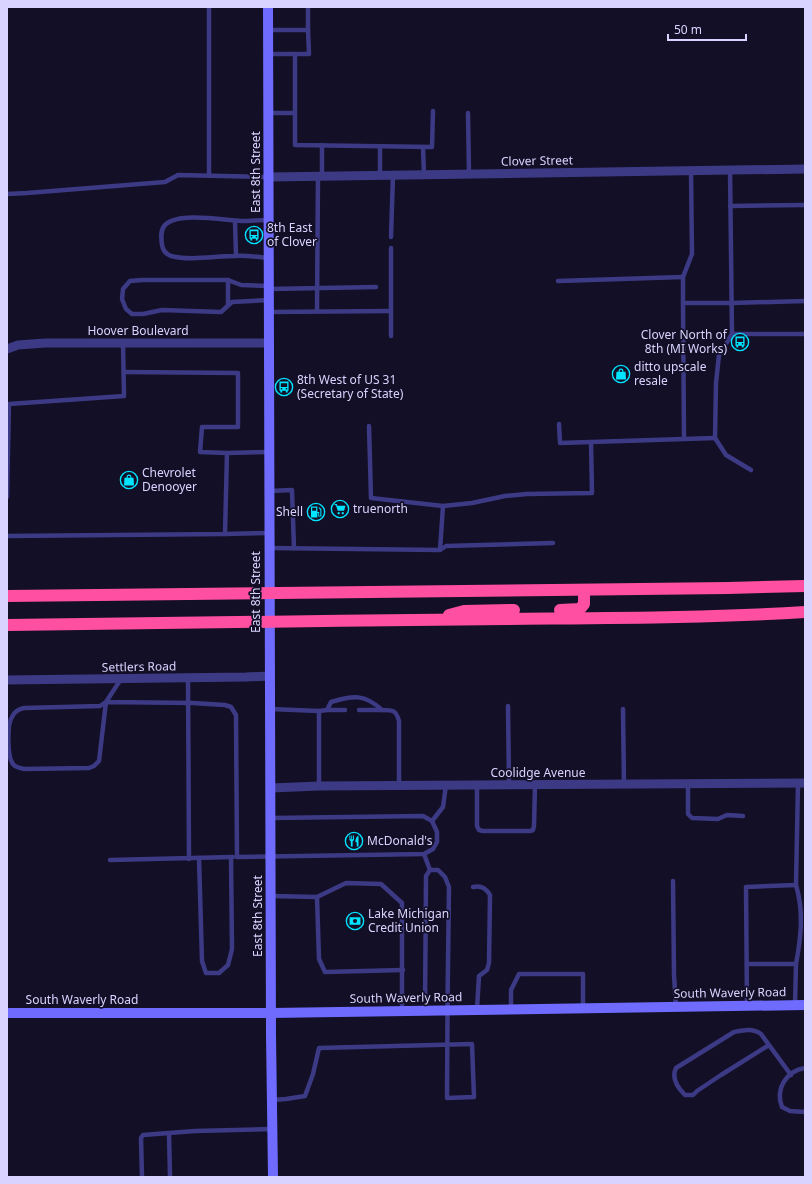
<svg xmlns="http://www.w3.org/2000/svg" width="812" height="1184" viewBox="0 0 812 1184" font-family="'Noto Sans',sans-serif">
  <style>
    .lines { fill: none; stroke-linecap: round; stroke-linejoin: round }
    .lane { stroke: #3d3a85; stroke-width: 4.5 }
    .street { stroke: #3d3a85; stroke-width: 9 }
    .secondary { stroke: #6f6bff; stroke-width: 10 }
    .highway { stroke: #ff4fa3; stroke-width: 12 }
    .labels { text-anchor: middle; stroke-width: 3.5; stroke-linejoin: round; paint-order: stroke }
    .street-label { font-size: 12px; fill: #d9d4ff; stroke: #130f26 }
    .poi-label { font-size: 12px; fill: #d9d4ff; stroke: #130f26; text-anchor: start }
  </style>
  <rect width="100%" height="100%" fill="#130f26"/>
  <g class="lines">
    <g class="lane">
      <polyline points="209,7 209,175"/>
      <polyline points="308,7 308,30"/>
      <polyline points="268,30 308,30 309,54 269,54"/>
      <polyline points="295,54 295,145 432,147 433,111"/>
      <polyline points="269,113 295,113"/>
      <polyline points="468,113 469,174"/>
      <polyline points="322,145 322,176"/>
      <polyline points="380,146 380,175"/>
      <polyline points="423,147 424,175"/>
      <polyline points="730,170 732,334 805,334"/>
      <polyline points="691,171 692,254 683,277 683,303 732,303 805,301"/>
      <polyline points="7,194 27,193 165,182 178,175 269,177"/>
      <polyline points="730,206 805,205"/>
      <path d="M269,220C260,220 250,221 241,221C223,220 180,212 166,224C160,229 161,238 162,245C163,250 165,254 171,256C191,261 215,256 235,256C246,255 258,257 269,258"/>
      <polyline points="235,221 236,256"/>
      <polyline points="391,237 393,175"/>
      <polyline points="391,248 391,336"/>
      <polyline points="228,280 228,305"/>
      <polyline points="558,281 683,277"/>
      <polyline points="269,289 376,287"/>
      <polyline points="269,300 232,302 221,312 162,310 143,314 132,314 126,309 122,299 123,289 130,281 142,280 228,280 241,285 269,286"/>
      <polyline points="683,303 684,439"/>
      <polyline points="317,311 318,176"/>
      <polyline points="269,312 391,311"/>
      <polyline points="732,334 719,355 716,383 715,438 726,455 751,470"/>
      <polyline points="124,372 238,373 238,427 202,427 200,452 227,453"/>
      <polyline points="559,424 560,443 715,438"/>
      <polyline points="369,426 371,498 443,506 472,503 505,496 527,494 592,493 591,442"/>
      <polyline points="269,491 292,490 294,548"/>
      <polyline points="7,497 9,404 124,396 123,343"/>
      <polyline points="225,534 269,533"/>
      <polyline points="7,536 225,534 227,453 269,452"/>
      <polyline points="269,548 440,550 446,546 553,543"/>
      <polyline points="440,550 443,506"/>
      <polyline points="188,678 189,859"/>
      <path d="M121,679L106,702L100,706L24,708C19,709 14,712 12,717C7,724 7,757 13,764C15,767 19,768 24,769L89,768L94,766L99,761L106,702L193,703L225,705L231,707L236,715L237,857L424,854L433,849L437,842V832L432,821L423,816L271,818"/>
      <polyline points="508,706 509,785"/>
      <polyline points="270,709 319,711 319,786"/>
      <polyline points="623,709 624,784"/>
      <polyline points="327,710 345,710"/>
      <polyline points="359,710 382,710"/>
      <path d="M319,711L327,710L331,702C353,695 365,694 382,710C393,710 396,710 399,721V786"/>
      <polyline points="688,784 688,814 692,818 718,819 727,815 743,816"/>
      <polyline points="477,785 477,826 479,830 483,831 530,831 533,830 534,826 535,785"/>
      <polyline points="432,821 443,807 446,785"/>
      <polyline points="424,854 430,870"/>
      <polyline points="199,858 202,961 206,973 219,973 228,965 232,949 231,857"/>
      <polyline points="110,860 233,857"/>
      <polyline points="673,881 674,975 676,1007"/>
      <path d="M796,885C804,912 801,937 796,964"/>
      <path d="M473,887C481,885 486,888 490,895L489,963L487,970L479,976L477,1009"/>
      <polyline points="271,896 317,897 346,883 381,884 402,903 402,1010"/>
      <polyline points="317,897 319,959 325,972 403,970"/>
      <polyline points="747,964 796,964 795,1005"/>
      <polyline points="747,1006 746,887 796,885 798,783"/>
      <polyline points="511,1009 511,990 519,974 583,974 583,1008"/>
      <path d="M769,1045L721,1075L697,1091L693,1095H685C678,1088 671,1078 676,1068L734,1032C744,1030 753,1028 761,1034L791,1075"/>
      <path d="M805,1068C786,1071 775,1089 782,1107L790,1111L805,1112"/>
      <path d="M272,1100L286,1099L305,1096L313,1074L319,1048L472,1044L474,1097L447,1098C447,1028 448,957 449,887L445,877L438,870H430L426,876L425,1010"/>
      <polyline points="169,1134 170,1177"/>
      <polyline points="142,1177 141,1138 143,1135 195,1131 272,1129"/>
    </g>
    <g class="street">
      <polyline points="269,177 805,169"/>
      <polyline points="7,349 18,345 45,343 269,343"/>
      <polyline points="7,680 246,677 270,676"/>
      <polyline points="271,788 319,786 805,783"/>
    </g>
    <g class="secondary">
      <polyline points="268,7 271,1035 273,1177"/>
      <polyline points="7,1013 271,1013 805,1005"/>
    </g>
    <g class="highway">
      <polyline points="7,596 728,588 805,586"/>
      <polyline points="560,610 580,609 584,604 584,590"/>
      <polyline points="449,615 464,611 514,610"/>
      <path d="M7,625C174,622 341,621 508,619C607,618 706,618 805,612"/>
    </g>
  </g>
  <defs>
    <symbol id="bus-ring" viewBox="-11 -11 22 22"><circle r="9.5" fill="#130f26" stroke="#00e5ff" stroke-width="1.5"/><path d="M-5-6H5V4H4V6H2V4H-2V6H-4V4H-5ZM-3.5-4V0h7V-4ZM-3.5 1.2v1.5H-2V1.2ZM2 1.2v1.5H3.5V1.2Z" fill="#00e5ff"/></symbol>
    <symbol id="shop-ring" viewBox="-11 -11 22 22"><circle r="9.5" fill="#130f26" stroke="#00e5ff" stroke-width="1.5"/><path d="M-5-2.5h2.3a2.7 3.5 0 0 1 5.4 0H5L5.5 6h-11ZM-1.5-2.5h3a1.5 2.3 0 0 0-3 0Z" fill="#00e5ff"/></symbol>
    <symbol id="supermarket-ring" viewBox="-11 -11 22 22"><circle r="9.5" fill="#130f26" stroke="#00e5ff" stroke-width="1.5"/><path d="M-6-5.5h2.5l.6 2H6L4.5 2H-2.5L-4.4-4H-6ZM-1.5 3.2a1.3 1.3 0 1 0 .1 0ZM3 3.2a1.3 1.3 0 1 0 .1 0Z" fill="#00e5ff"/></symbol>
    <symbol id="fuel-ring" viewBox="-11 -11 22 22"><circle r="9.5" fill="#130f26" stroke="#00e5ff" stroke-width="1.5"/><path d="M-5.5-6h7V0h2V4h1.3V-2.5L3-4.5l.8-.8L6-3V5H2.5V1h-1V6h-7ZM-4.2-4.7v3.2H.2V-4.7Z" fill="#00e5ff"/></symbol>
    <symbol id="restaurant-ring" viewBox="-11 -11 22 22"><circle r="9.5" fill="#130f26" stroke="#00e5ff" stroke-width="1.5"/><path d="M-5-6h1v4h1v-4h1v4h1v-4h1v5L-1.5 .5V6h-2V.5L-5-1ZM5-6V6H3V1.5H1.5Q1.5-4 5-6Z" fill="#00e5ff"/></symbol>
    <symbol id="bank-ring" viewBox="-11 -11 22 22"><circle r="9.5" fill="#130f26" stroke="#00e5ff" stroke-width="1.5"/><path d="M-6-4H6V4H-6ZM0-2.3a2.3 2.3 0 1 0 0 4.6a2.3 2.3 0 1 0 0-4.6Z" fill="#00e5ff"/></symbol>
  </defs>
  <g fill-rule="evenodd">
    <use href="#bus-ring" x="244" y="225" width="20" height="20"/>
    <use href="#bus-ring" x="730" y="332" width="20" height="20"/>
    <use href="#shop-ring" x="611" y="364" width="20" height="20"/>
    <use href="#bus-ring" x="274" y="377" width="20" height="20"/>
    <use href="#shop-ring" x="119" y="470" width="20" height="20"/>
    <use href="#supermarket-ring" x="330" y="499" width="20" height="20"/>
    <use href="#fuel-ring" x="306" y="502" width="20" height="20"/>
    <use href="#restaurant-ring" x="344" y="831" width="20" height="20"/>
    <use href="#bank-ring" x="345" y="911" width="20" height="20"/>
  </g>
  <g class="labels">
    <g class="street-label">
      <text transform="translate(537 161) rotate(-1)" y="4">Clover Street</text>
      <text transform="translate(256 172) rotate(-90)" y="4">East 8th Street</text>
      <text x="138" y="335">Hoover Boulevard</text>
      <text transform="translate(256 592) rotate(-90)" y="4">East 8th Street</text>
      <text transform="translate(139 667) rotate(-1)" y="4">Settlers Road</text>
      <text x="538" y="777">Coolidge Avenue</text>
      <text transform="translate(258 916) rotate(-90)" y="4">East 8th Street</text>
      <text transform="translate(730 993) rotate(-1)" y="4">South Waverly Road</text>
      <text transform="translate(406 998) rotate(-1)" y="4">South Waverly Road</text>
      <text x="82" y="1004">South Waverly Road</text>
    </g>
    <g class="poi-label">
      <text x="267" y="232">8th East<tspan x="267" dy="14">of Clover</tspan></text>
      <text x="727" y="339" text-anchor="end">Clover North of<tspan x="727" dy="14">8th (MI Works)</tspan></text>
      <text x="634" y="371">ditto upscale<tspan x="634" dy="14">resale</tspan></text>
      <text x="297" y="384">8th West of US 31<tspan x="297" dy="14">(Secretary of State)</tspan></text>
      <text x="142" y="477">Chevrolet<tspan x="142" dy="14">Denooyer</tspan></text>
      <text x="353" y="513">truenorth</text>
      <text x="303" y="516" text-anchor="end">Shell</text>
      <text x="367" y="845">McDonald's</text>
      <text x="368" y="918">Lake Michigan<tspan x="368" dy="14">Credit Union</tspan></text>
    </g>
  </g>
  <rect width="812" height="1184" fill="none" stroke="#d9d4ff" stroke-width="16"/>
  <path d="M668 34v6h78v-6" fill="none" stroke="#d9d4ff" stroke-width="2"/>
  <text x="674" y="34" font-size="12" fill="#d9d4ff" stroke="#130f26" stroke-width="3" paint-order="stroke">50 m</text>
</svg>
